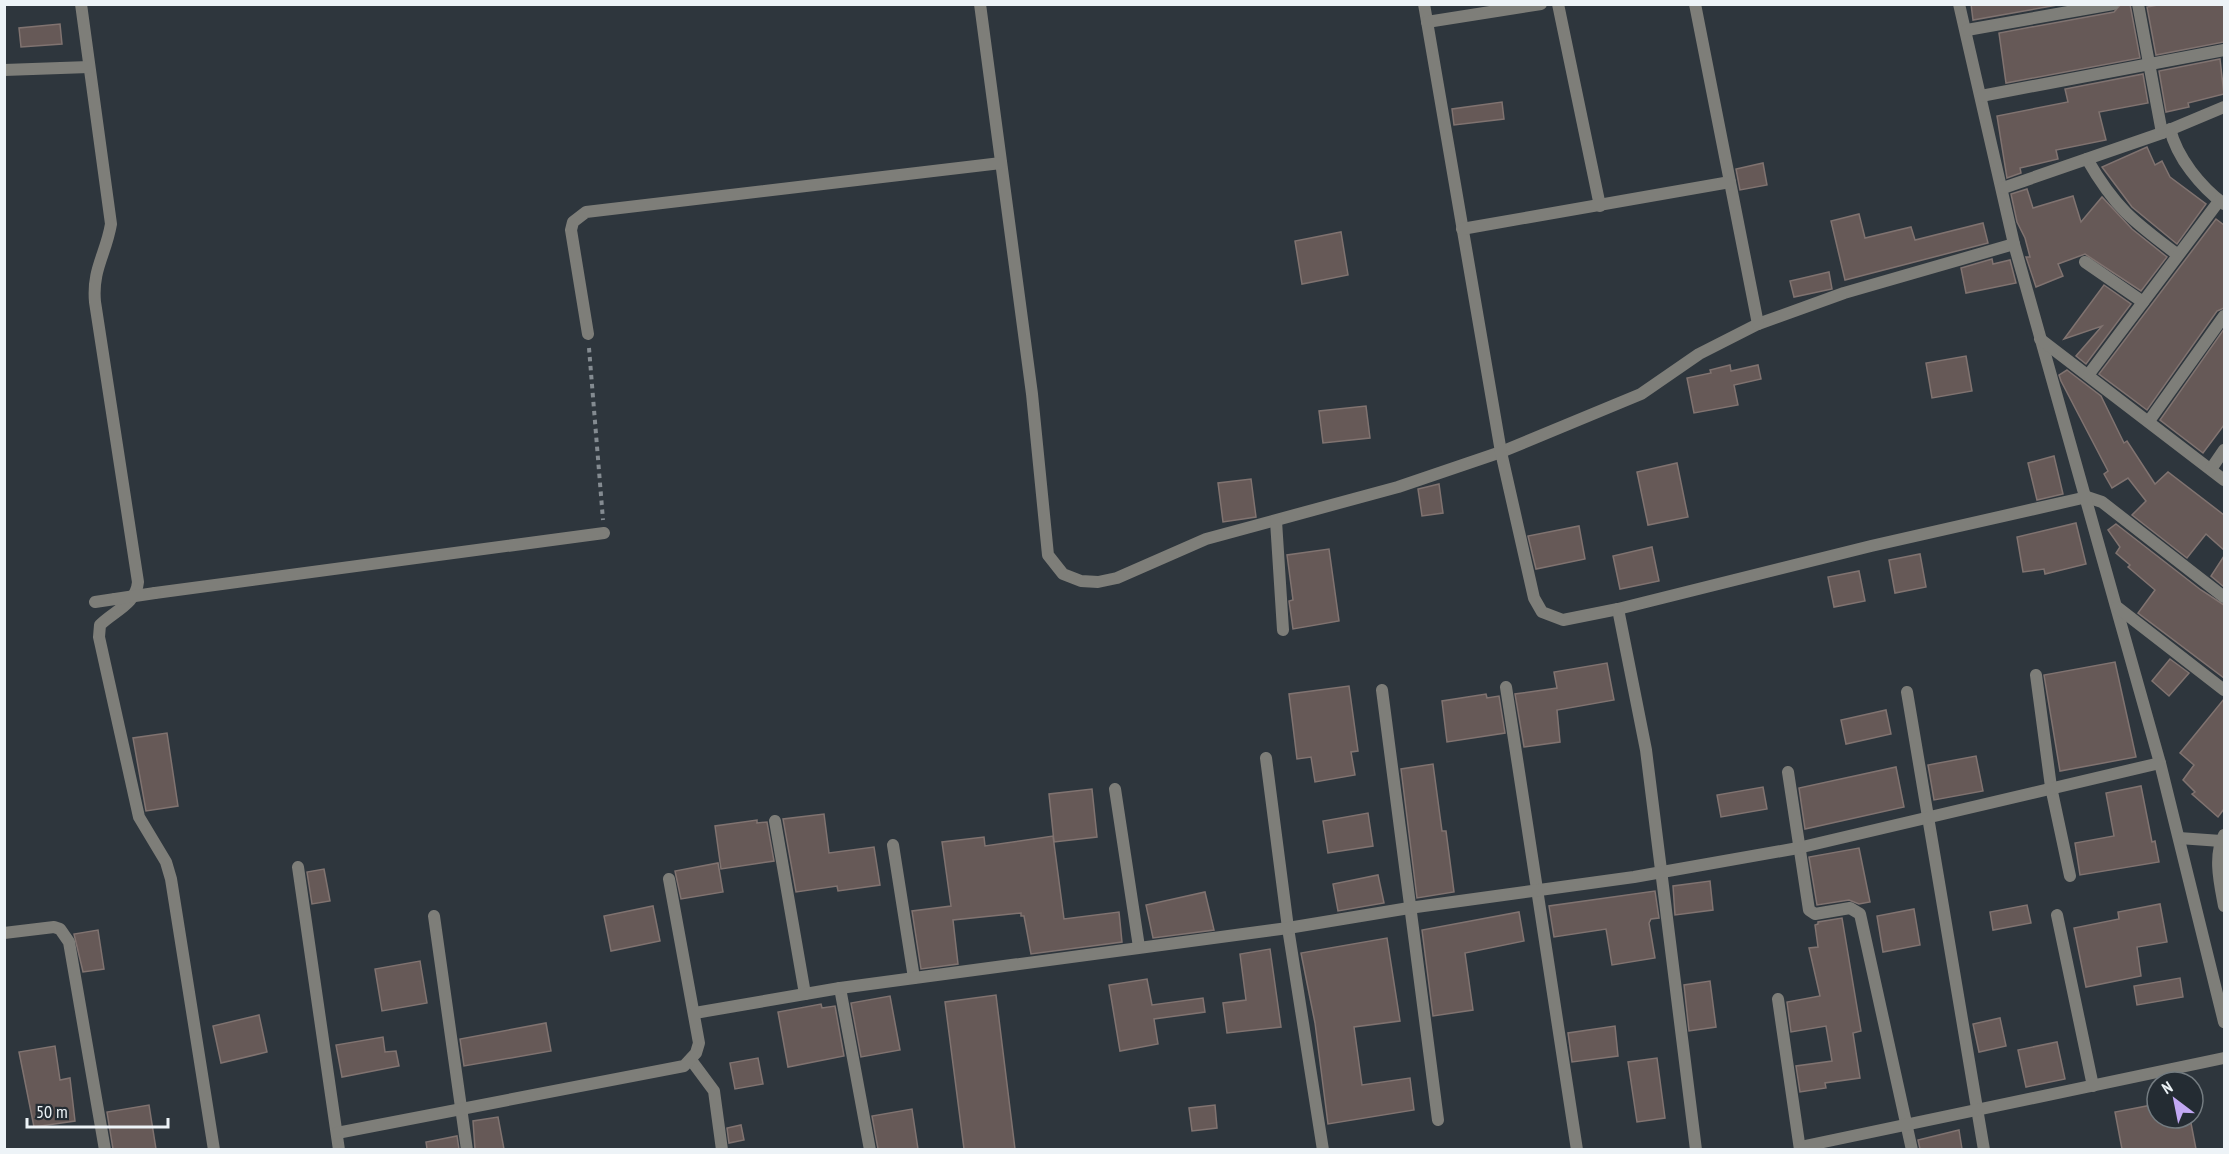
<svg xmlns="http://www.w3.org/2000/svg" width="2229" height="1154" viewBox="0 0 2229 1154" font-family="'PT Sans Narrow',sans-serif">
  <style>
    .building { fill: #665957; stroke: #807370; stroke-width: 1.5 }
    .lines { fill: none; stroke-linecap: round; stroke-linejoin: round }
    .path { stroke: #848b91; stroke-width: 4; stroke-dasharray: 4.5 4.5; stroke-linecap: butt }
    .minor { stroke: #7e7e79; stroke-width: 12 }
    .minor-bridge { stroke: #7e7e79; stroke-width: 12 }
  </style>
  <rect width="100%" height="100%" fill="#2e363d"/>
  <g class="building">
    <polygon points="1971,4 2063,4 1973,20"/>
    <polygon points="2121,4 2130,4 2140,58 2006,83 1999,33 2114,12"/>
    <polygon points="2163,4 2224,4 2224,42 2156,55 2147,7"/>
    <polygon points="60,24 62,44 21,47 19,28"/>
    <polygon points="2220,59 2224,94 2188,103 2189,107 2166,112 2159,71"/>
    <polygon points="2143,74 2148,103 2099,112 2106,140 2056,150 2058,159 2020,168 2021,173 2007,178 1997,116 2068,102 2065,89"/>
    <polygon points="1502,102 1504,119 1454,125 1452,109"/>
    <polygon points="2147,147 2155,165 2162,161 2170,177 2206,204 2177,244 2132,207 2102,167"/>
    <polygon points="1763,163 1767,185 1740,190 1736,169"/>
    <polygon points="2027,189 2033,208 2073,196 2081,222 2102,197 2132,229 2167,257 2141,291 2085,254 2058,264 2063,276 2036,287 2026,257 2030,257 2025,238 2017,222 2011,194"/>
    <polygon points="1859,214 1865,238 1911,227 1915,240 1983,223 1988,243 1845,280 1831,221"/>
    <polygon points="2216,219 2224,225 2224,308 2217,311 2147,410 2099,374"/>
    <polygon points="1341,232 1348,275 1302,284 1295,241"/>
    <polygon points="1992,259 1993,264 2010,260 2016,283 1966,293 1961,268"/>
    <polygon points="1829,272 1832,289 1794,297 1790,281"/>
    <polygon points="2104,285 2131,304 2086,364 2076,356 2102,326 2064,339"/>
    <polygon points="2224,329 2224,425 2203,453 2160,420"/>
    <polygon points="1966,356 1972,391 1932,398 1926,363"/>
    <polygon points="1730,365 1731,371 1758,365 1761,379 1734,385 1738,405 1694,413 1687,378 1711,373 1710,370"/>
    <polygon points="2067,370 2101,396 2124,443 2127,441 2155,484 2168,472 2224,515 2224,550 2206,534 2187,558 2132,515 2146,501 2128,478 2112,488 2104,474 2108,471 2061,381 2059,375"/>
    <polygon points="1366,406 1370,438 1323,443 1319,411"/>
    <polygon points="2054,456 2063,494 2037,500 2028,463"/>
    <polygon points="1677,463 1688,517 1648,525 1637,472"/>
    <polygon points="1251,479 1256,517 1223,522 1218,483"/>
    <polygon points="1439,484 1443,513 1422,516 1418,489"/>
    <polygon points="2076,523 2086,564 2045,574 2044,569 2023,572 2017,537"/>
    <polygon points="2116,524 2201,590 2224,605 2224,678 2138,613 2155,590 2128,567 2130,565 2116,553 2120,547 2108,530"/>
    <polygon points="1579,526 1585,559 1536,569 1528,536"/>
    <polygon points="1652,547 1659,581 1620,589 1613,556"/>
    <polygon points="1329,549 1339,621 1293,629 1289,601 1293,600 1287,555"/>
    <polygon points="1920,554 1926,587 1895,593 1889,560"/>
    <polygon points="2224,556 2224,587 2211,576"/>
    <polygon points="1859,571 1865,601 1834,607 1828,577"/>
    <polygon points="2170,659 2189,673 2169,696 2152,681"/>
    <polygon points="2115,662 2136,757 2060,771 2044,675"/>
    <polygon points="1607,663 1614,700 1557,710 1560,742 1524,747 1515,694 1557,688 1554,672"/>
    <polygon points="1349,686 1358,751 1351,752 1355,775 1315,782 1311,757 1297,759 1289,694"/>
    <polygon points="1486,694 1487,698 1499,696 1505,733 1447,742 1442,701"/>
    <polygon points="2224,699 2224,809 2218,817 2192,794 2195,792 2183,780 2194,765 2180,753"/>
    <polygon points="1886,710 1891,734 1846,744 1841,720"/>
    <polygon points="167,733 178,806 146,811 133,738"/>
    <polygon points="1976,756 1983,791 1934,800 1928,765"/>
    <polygon points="1433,764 1442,831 1446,831 1454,892 1417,898 1401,769"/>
    <polygon points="1896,767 1904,807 1805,829 1799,788"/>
    <polygon points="2141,786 2152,842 2155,841 2159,862 2080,875 2075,843 2114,836 2106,793"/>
    <polygon points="1763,787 1767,809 1721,817 1717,795"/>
    <polygon points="1092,789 1097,837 1054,842 1049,794"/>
    <polygon points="1368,813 1373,846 1328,853 1323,821"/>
    <polygon points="824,814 829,853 874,847 880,885 838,891 837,886 796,892 783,819"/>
    <polygon points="757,820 757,823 767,822 774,861 721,869 715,826"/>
    <polygon points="1053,836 1064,919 1119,912 1122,942 1031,954 1024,916 1021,916 1021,913 953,920 958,964 921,969 912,911 951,906 942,842 984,837 985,846"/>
    <polygon points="1859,848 1870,902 1859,904 1849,900 1817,905 1809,857"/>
    <polygon points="718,863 723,892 681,899 675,871"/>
    <polygon points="324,869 330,901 312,904 307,872"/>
    <polygon points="1378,875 1384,903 1338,911 1333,884"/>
    <polygon points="1710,881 1713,910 1675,915 1673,886"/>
    <polygon points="1655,891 1659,918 1651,919 1649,923 1655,958 1612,965 1606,929 1554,937 1549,906"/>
    <polygon points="1205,892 1214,930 1153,938 1146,905"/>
    <polygon points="2160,904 2167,942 2137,947 2141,976 2086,987 2074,928 2119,919 2118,912"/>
    <polygon points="2027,905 2031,923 1993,930 1990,912"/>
    <polygon points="653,906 660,941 611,951 604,916"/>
    <polygon points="1914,909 1920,945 1883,952 1877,916"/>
    <polygon points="1519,912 1524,941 1465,953 1473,1010 1433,1016 1422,930"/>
    <polygon points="1842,918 1861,1031 1853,1033 1860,1078 1825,1083 1826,1088 1800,1092 1796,1066 1832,1061 1826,1026 1791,1032 1787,1002 1820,996 1809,948 1818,947 1815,925 1818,924 1818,922"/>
    <polygon points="98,930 104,969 83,972 74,934"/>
    <polygon points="1387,938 1400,1021 1354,1027 1362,1085 1410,1078 1414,1110 1328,1124 1315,1023 1301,953"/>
    <polygon points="1270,949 1281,1027 1227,1033 1223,1003 1246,1000 1240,954"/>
    <polygon points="420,961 427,1003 382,1011 375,969"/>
    <polygon points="2180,978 2183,997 2137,1005 2134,986"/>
    <polygon points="1147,979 1152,1005 1203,998 1205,1012 1154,1019 1158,1044 1120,1051 1109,985"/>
    <polygon points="1710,981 1716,1027 1689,1031 1684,985"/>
    <polygon points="996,995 1015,1149 964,1149 945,1002"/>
    <polygon points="890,996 900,1050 861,1057 851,1003"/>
    <polygon points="821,1004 822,1008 835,1006 844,1056 788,1067 778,1012"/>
    <polygon points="259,1015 267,1052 221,1063 213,1026"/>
    <polygon points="2000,1018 2006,1046 1979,1052 1973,1024"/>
    <polygon points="546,1023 551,1051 464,1066 460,1039"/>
    <polygon points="1615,1026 1618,1056 1572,1062 1568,1033"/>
    <polygon points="383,1037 385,1052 396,1051 399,1066 342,1077 336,1045"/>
    <polygon points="2057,1042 2065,1079 2026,1087 2018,1050"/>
    <polygon points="55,1046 60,1080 70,1078 75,1121 34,1127 19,1052"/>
    <polygon points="758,1058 763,1084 735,1089 730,1063"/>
    <polygon points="1657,1058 1665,1118 1637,1122 1628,1062"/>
    <polygon points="2157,1104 2157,1118 2190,1118 2196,1149 2122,1149 2115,1112"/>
    <polygon points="149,1105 156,1149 113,1149 107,1112"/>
    <polygon points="1215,1105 1217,1128 1192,1131 1189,1108"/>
    <polygon points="912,1109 918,1149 878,1149 872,1116"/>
    <polygon points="498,1117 504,1149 475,1149 473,1121"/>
    <polygon points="741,1125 744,1140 729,1143 727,1128"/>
    <polygon points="1959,1130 1962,1149 1920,1149 1918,1140"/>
    <polygon points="457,1136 459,1149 427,1149 426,1142"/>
  </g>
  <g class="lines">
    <polyline class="path" points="589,348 603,520"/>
    <g class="minor">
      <path d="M81,4L111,224C106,254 92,269 95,302L138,582C136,604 114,611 100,625L99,637L139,817L166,862L171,879L214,1150"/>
      <polyline points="980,4 1032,394 1048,555 1063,574 1081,581 1098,582 1117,578 1206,539 1398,487 1501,452 1641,394 1699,354 1758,324 1844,293 2014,244"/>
      <polyline points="1424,4 1501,452 1534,598 1542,612 1563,620 1618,609 1871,546 2087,497 2102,502 2224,597"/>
      <polyline points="1558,4 1600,206"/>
      <polyline points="1695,4 1758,324"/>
      <polyline points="1959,4 2014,244 2160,763 2224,1022"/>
      <polyline points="2138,4 2162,133"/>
      <polyline points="1427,22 1541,4"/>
      <polyline points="1967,30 2113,4"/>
      <polyline points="4,70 89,67"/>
      <polyline points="1981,96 2224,50"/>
      <path d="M2170,129C2177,158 2201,187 2224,204"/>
      <path d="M2087,159C2115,208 2134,222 2178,255"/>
      <polyline points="2003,188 2162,133 2224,107"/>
      <polyline points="1462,229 1730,182"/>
      <polyline points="2085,262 2143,302"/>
      <polyline points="588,334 571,230 573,222 586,212 1001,163"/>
      <polyline points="2040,339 2224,480"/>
      <polyline points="2089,374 2219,201"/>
      <polyline points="2149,421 2224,316"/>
      <polyline points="2211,469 2224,450"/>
      <polyline points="1276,521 1283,630"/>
      <polyline points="155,593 604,533"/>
      <polyline points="95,602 115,599"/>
      <polyline points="2117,607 2224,690"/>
      <polyline points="1618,609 1646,750 1696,1150"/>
      <polyline points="2036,675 2051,787 2070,876"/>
      <polyline points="1506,687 1577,1150"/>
      <polyline points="1382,690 1438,1120"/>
      <polyline points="1907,692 1984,1150"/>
      <polyline points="1266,758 1288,928 1323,1150"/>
      <polyline points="1788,772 1809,910 1815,914 1850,908 1860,914 1912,1150"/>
      <polyline points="1115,789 1139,947"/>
      <polyline points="775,821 805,994"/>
      <path d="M2224,835C2213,856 2220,884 2224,906"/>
      <polyline points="2179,838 2221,841"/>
      <polyline points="893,845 914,978"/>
      <polyline points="298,867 339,1150"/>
      <polyline points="2057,915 2093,1086"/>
      <polyline points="434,916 467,1150"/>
      <polyline points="4,933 54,927 60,929 69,942 105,1150"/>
      <polyline points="840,988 870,1150"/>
      <polyline points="1778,999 1800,1150"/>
      <polyline points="695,1013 840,988 1288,928 1409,908 1634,877 1798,848 2160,763"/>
      <polyline points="691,1060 714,1091 722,1150"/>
      <polyline points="337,1133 684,1066 696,1053 699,1043 669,879"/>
      <polyline points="1800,1147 2224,1058"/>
    </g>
    <polyline class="minor-bridge" points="115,599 155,593"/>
  </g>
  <rect width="2229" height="1154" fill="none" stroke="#edf3f7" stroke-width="12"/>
  <g transform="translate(2175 1100) rotate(328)"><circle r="28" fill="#242c33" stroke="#747c81" stroke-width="1.5"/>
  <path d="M0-4.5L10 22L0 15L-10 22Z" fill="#c2a8f3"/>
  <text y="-9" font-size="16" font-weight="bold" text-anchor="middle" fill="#edf3f7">N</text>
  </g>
  <path d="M27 1118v9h141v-9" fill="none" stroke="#edf3f7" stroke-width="3"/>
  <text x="36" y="1118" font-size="18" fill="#edf3f7" stroke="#242c33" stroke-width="4.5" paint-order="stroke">50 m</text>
</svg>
